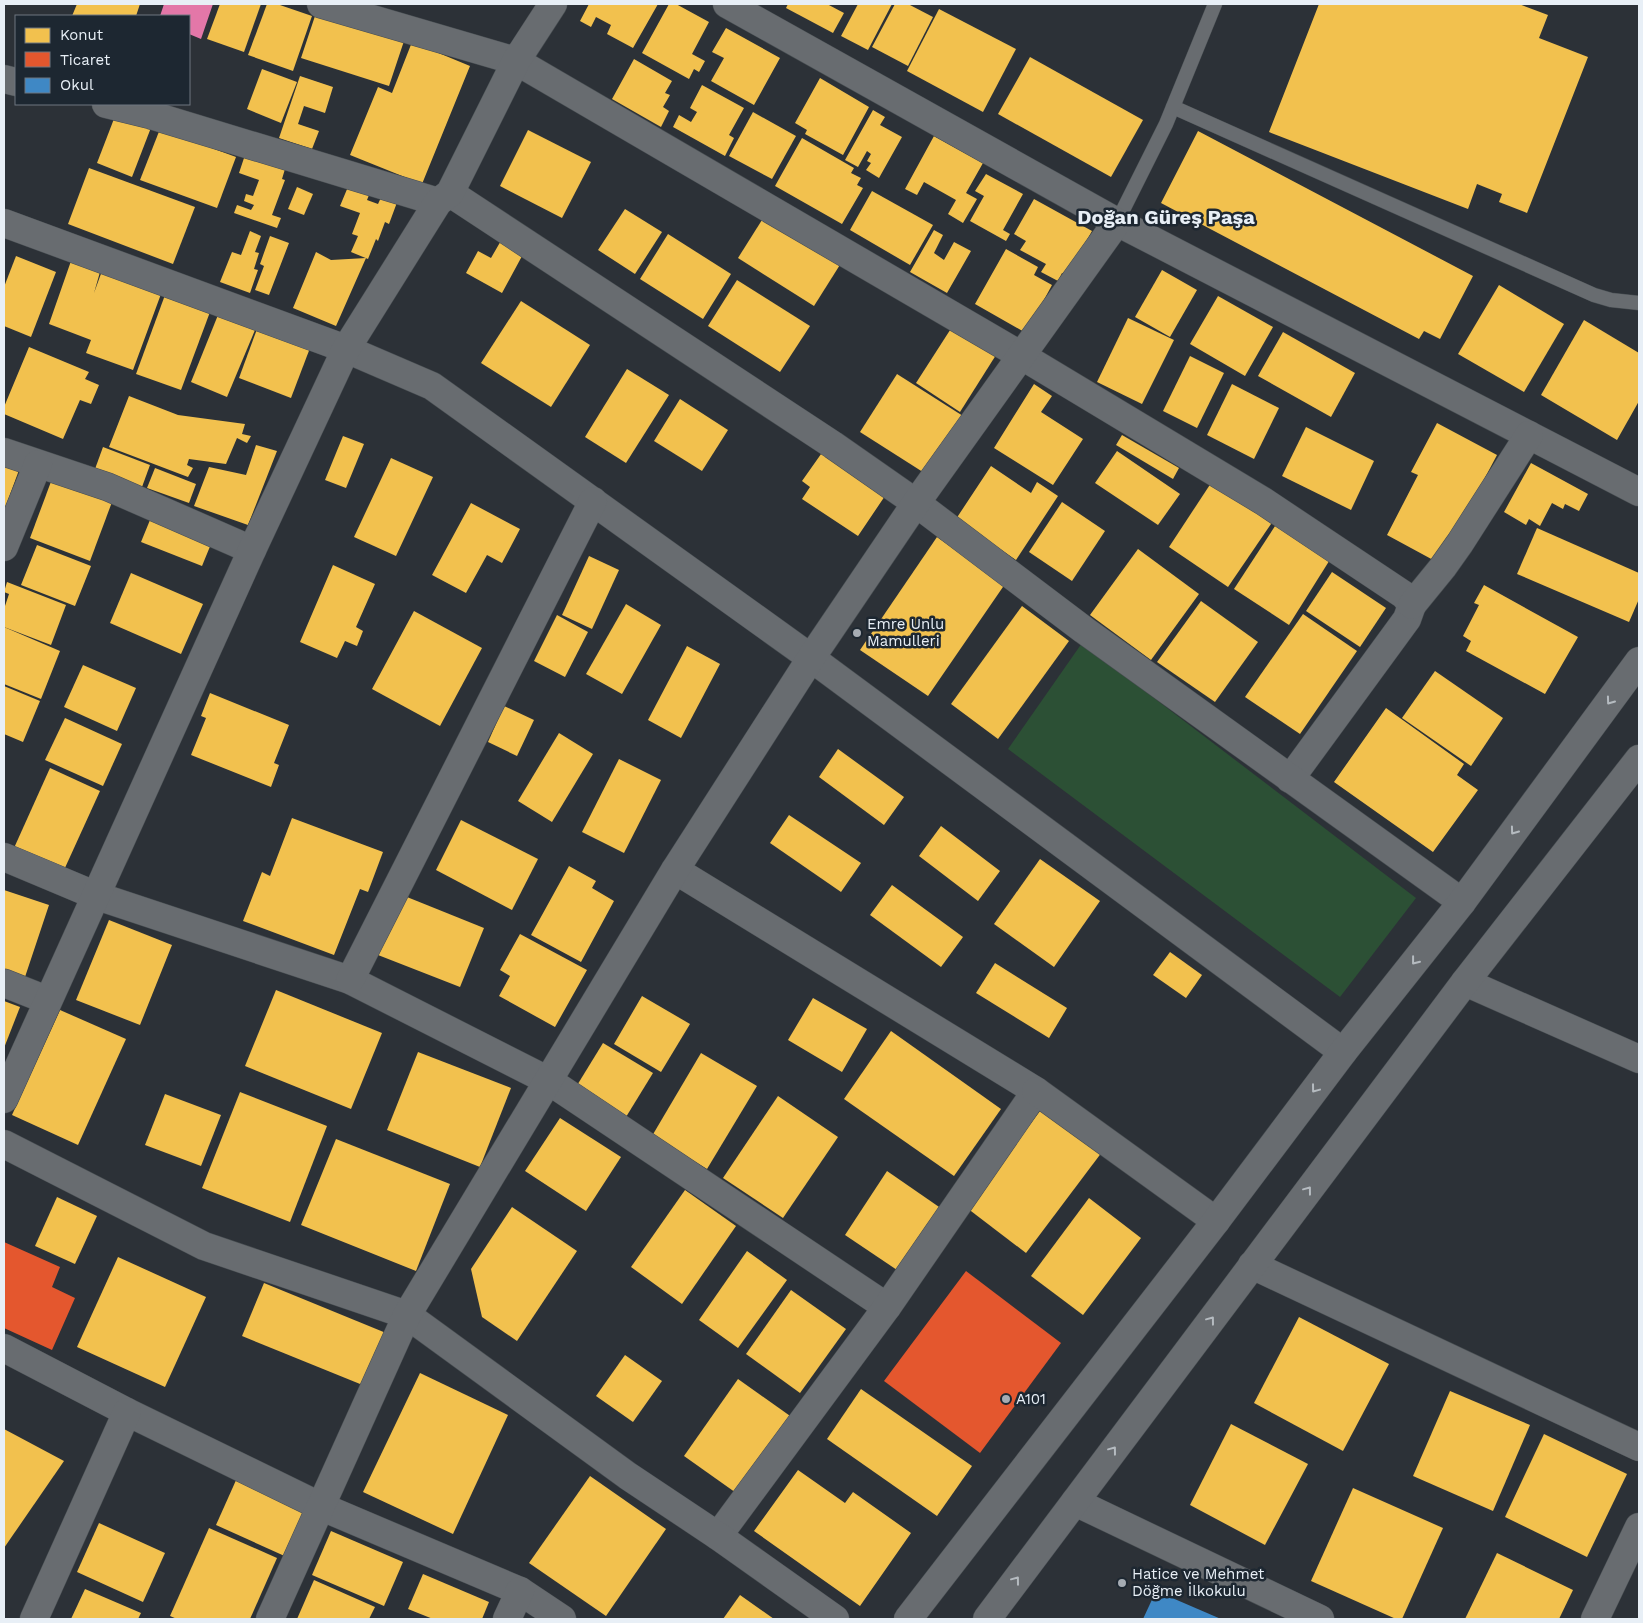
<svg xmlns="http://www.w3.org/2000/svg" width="1643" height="1623" viewBox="0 0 1643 1623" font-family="'Work Sans',sans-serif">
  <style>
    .green { fill: #2c5035 }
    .homes { fill: #f2c14e }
    .shops { fill: #e4572e }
    .schools { fill: #3f88c5 }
    .health { fill: #e377a8 }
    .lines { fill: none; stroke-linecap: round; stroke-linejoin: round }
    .service-casing { stroke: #474d51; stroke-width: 15 }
    .minor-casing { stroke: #474d51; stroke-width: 29 }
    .secondary-casing { stroke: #474d51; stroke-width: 29 }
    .service { stroke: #686c70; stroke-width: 14 }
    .minor { stroke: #686c70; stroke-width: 28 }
    .secondary { stroke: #686c70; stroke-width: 28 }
    .oneway { stroke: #b5bbc0 }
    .poi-dot { fill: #a6acb3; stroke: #1d2731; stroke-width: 2 }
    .labels { text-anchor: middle; stroke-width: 5; stroke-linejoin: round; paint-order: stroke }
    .poi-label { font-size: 15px; fill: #e8eff6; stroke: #1d2731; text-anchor: start }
    .district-label { font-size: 20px; font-weight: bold; fill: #e8eff6; stroke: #1d2731 }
  </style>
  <rect width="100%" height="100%" fill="#2c3137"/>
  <polygon class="green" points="1082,643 1416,898 1340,997 1008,749"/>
  <g class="homes">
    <polygon points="77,4 140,4 136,16 72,16"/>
    <polygon points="220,4 261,4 244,52 207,39"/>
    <polygon points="267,4 277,4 312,16 293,71 248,55"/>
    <polygon points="589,4 658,4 633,48 607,34 611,25 596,17 591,27 580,21"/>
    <polygon points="669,4 676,4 709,22 692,54 705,61 699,72 694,69 689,79 642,53"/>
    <polygon points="788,4 827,4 844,13 833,33 786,8"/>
    <polygon points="858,4 892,4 868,50 841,36"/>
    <polygon points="895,4 908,4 933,17 908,66 872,47"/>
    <polygon points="1319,4 1519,4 1548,15 1539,38 1588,57 1527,213 1499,202 1502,194 1477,184 1468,209 1269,132"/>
    <polygon points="939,9 1016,49 983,112 907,71"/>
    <polygon points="316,13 404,41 389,86 301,58"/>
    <polygon points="726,28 780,58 754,105 711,81 724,58 712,52"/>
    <polygon points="412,42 470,66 422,184 350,155 378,87 392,93"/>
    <polygon points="1030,57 1143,120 1111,177 998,114"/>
    <polygon points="634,59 672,81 665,93 670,95 663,107 669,111 661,127 612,99"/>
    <polygon points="262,69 297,82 281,123 247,109"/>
    <polygon points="300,76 333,87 325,113 304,106 298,124 319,131 312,149 279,138"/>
    <polygon points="820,78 869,107 843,155 805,134 807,130 795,123"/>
    <polygon points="702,85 744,108 729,135 734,138 725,156 673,127 679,115 691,122 697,112 690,108"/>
    <polygon points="873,110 885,117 880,125 902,137 879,178 866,170 871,163 867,161 871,154 867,151 858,167 845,160"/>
    <polygon points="117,111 152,125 132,177 97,163"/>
    <polygon points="753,112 796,136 772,179 729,156"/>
    <polygon points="160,129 236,157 217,208 140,180"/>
    <polygon points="528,130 591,162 562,218 500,186"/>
    <polygon points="1198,131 1473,276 1440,339 1424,331 1419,339 1161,203"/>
    <polygon points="934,136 983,163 966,193 977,199 963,223 948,214 956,200 924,182 917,195 905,189"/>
    <polygon points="802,138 854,168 851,173 861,178 857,185 863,188 842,224 775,186"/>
    <polygon points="245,155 285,169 282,179 285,180 272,215 281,218 277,228 234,213 237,205 251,210 254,205 244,201 246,194 253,196 259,180 239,173"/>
    <polygon points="89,168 195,207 173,264 68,224"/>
    <polygon points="986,174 1023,194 1003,230 1010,234 1006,241 970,221 984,196 975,191"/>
    <polygon points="350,182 371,190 367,200 378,204 384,191 399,197 389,224 385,222 378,241 376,239 368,259 351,252 358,236 352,234 360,213 340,206"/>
    <polygon points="297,187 313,194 304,215 288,209"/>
    <polygon points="872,191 933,225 910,265 850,230"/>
    <polygon points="1034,199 1092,231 1067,275 1062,273 1058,281 1041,272 1046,264 1020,250 1026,241 1014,234"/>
    <polygon points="625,209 662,232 635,274 598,250"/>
    <polygon points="767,212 843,260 814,306 738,258"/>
    <polygon points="934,230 943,235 934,253 944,260 954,242 971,251 947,293 910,272"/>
    <polygon points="250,231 261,236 255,252 259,253 254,269 258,270 250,293 220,282 232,252 241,255"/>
    <polygon points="506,232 528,245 502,293 466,273 478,251 491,258"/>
    <polygon points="668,234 731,274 703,319 640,279"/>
    <polygon points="270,236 289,243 269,295 255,290 264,266 260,264"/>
    <polygon points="1006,249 1038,267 1034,275 1052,285 1026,333 975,304"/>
    <polygon points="316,252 331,260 366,258 336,326 293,308"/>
    <polygon points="16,256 56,272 31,337 4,326 4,287"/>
    <polygon points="71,261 100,272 94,293 102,271 161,294 133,370 86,353 91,340 49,324"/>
    <polygon points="1162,270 1197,290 1170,337 1135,317"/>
    <polygon points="737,280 810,326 780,372 708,326"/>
    <polygon points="1499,285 1564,324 1524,392 1458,354"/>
    <polygon points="165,295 210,312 181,390 136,374"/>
    <polygon points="1218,296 1273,327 1245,376 1190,344"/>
    <polygon points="521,301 590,345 551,407 481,363"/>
    <polygon points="218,315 255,330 227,397 191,382"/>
    <polygon points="1128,318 1174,340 1142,404 1097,382"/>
    <polygon points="1584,320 1639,353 1639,401 1617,440 1541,395"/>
    <polygon points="952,327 996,355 960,412 916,383"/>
    <polygon points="257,329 310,348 291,398 239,378"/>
    <polygon points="1283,332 1355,373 1331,417 1258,376"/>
    <polygon points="29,347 89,372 85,379 99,385 91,404 80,400 63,439 4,414 4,407"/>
    <polygon points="1190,356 1224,373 1197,428 1163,411"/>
    <polygon points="627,369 669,395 626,463 585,437"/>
    <polygon points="897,374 963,416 926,474 860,432"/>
    <polygon points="1034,384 1052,396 1041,412 1083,439 1053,485 994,448"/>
    <polygon points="1232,384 1279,408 1254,459 1207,435"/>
    <polygon points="129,396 178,415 245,424 242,434 251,436 247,443 237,438 226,464 189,459 187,465 193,468 188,477 109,447"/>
    <polygon points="680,399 728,430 702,471 654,441"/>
    <polygon points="1437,423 1497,455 1470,506 1435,561 1387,535 1418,475 1411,472"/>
    <polygon points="1306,427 1374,461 1351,510 1282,476"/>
    <polygon points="1122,435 1179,468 1173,479 1116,445"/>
    <polygon points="343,436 364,444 346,488 325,480"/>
    <polygon points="256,445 277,451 248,525 194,506 209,467 246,475"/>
    <polygon points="103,447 150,465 142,487 95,469"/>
    <polygon points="826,447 889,490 858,536 802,499 810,487 802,481"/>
    <polygon points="1117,451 1180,494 1158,525 1095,483"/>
    <polygon points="391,458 433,477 396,556 354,537"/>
    <polygon points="1531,463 1588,494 1579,511 1565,504 1563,509 1552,503 1540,526 1529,519 1526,525 1504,512"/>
    <polygon points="4,464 19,470 4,511"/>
    <polygon points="991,466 1031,493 1037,482 1058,496 1016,560 956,519"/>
    <polygon points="155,468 196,484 189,503 147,488"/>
    <polygon points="1215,477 1275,518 1228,587 1169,547"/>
    <polygon points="52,479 112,502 90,561 30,538"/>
    <polygon points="1062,502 1105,531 1072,581 1029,552"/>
    <polygon points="471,503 520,529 502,563 487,555 466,593 432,575"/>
    <polygon points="150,520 211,544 202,566 141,542"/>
    <polygon points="1277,523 1331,558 1289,625 1234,589"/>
    <polygon points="1537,528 1639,573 1639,599 1629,622 1517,574"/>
    <polygon points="937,537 1005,584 928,696 860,650"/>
    <polygon points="37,545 91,566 75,606 21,585"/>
    <polygon points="1138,549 1199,594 1151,660 1090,615"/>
    <polygon points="589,556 619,570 592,629 562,615"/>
    <polygon points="333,565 375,584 356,627 363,631 357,646 345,641 337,658 300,642"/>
    <polygon points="1332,572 1386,608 1360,647 1306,611"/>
    <polygon points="131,573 203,604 181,654 110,623"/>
    <polygon points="7,582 66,605 51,645 4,627 4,609 9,594 4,592"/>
    <polygon points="1484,585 1578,637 1545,694 1466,651 1471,641 1463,636 1479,605 1474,603"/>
    <polygon points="1201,601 1258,642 1215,702 1157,662"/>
    <polygon points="626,604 661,625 622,694 586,674"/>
    <polygon points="1022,606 1069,641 998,739 951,704"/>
    <polygon points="414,611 482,648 440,726 372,689"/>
    <polygon points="1303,614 1357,651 1300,734 1245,697"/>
    <polygon points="557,615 588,632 565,677 534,661"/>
    <polygon points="4,627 60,651 41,699 4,684"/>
    <polygon points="687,646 720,664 681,738 648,720"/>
    <polygon points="83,665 136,688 117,731 64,707"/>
    <polygon points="1435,671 1503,718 1471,766 1402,718"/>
    <polygon points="4,686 40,701 23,742 4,734"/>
    <polygon points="210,693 289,725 274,763 279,765 271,787 191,755 206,718 201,716"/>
    <polygon points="504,706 534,720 517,756 488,742"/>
    <polygon points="1386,708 1464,764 1457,775 1478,790 1433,852 1334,782"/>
    <polygon points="65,718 122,744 103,786 45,760"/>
    <polygon points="559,733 593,754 552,822 518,801"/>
    <polygon points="838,749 904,797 884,825 819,777"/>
    <polygon points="619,759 661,780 624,853 582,832"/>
    <polygon points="50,768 100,791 64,870 14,848"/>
    <polygon points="789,815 861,863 841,892 770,843"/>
    <polygon points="292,818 383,852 368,892 360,889 334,955 243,921 262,872 270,876"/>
    <polygon points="461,820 538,859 512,910 436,870"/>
    <polygon points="941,826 1000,871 978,901 919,856"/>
    <polygon points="1040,859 1100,901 1054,967 994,924"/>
    <polygon points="569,866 596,881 592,888 614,901 581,962 531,935"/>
    <polygon points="892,885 963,937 941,967 870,915"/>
    <polygon points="4,890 49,905 25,977 4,970"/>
    <polygon points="402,895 484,928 460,987 378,955"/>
    <polygon points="109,920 172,945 140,1025 76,1000"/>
    <polygon points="520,934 587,970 555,1027 499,996 510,976 500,970"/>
    <polygon points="1170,952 1202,975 1186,998 1153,975"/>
    <polygon points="995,963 1067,1008 1049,1038 976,993"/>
    <polygon points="276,990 382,1033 351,1109 245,1066"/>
    <polygon points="642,996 690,1024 661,1072 614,1044"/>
    <polygon points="813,998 867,1029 842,1072 788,1040"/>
    <polygon points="4,1001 20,1007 4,1048"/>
    <polygon points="60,1010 126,1039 78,1145 12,1115"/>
    <polygon points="891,1031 1001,1109 954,1176 844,1099"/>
    <polygon points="603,1043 653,1073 626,1117 576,1087"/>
    <polygon points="418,1052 511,1088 480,1167 387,1130"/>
    <polygon points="701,1053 757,1086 707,1169 652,1136"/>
    <polygon points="240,1092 327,1126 290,1222 202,1188"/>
    <polygon points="165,1094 221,1115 201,1166 145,1145"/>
    <polygon points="778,1096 838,1137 783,1218 723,1178"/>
    <polygon points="1043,1107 1102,1152 1026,1253 967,1208"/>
    <polygon points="560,1118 621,1157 586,1211 525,1171"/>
    <polygon points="336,1139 450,1184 416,1271 301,1225"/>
    <polygon points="887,1171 942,1209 900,1272 845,1235"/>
    <polygon points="685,1190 736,1226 682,1304 631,1267"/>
    <polygon points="57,1197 97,1216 75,1264 35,1246"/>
    <polygon points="1089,1198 1141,1238 1083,1315 1031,1276"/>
    <polygon points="512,1207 577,1251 517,1341 482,1317 471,1269"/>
    <polygon points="747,1251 787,1280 738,1348 699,1320"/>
    <polygon points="118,1257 206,1297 165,1387 77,1347"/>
    <polygon points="264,1283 386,1333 365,1386 242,1336"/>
    <polygon points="791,1290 846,1329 800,1393 746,1354"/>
    <polygon points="1299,1317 1389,1364 1343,1451 1254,1403"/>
    <polygon points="625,1355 662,1381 633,1422 596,1396"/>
    <polygon points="420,1373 508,1415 453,1534 363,1492"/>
    <polygon points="738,1379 793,1418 739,1495 684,1456"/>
    <polygon points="861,1389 972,1466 937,1516 827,1439"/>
    <polygon points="1450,1391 1530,1425 1493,1511 1413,1476"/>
    <polygon points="1231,1424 1308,1464 1265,1545 1190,1505"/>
    <polygon points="4,1429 64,1461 4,1548"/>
    <polygon points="1544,1434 1627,1474 1587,1557 1505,1517"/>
    <polygon points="798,1470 845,1503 853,1492 911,1533 860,1606 754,1531"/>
    <polygon points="590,1476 666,1529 606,1616 529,1563"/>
    <polygon points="237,1478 310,1511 289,1558 216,1525"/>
    <polygon points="1353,1488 1443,1528 1402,1619 1396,1619 1311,1581"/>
    <polygon points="99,1523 165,1553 143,1602 77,1572"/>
    <polygon points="209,1528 277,1558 250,1619 177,1619 170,1616"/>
    <polygon points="331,1531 403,1562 384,1606 312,1575"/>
    <polygon points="1497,1553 1573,1590 1559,1619 1465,1619"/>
    <polygon points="423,1574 489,1602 482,1619 433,1619 408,1609"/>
    <polygon points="314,1580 375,1607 369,1619 297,1619"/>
    <polygon points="85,1589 141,1613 138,1619 71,1619"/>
    <polygon points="740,1595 774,1619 723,1619"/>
  </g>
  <g class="shops">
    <polygon points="4,1242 60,1267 52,1287 75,1298 52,1350 4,1328"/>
    <polygon points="966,1271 1061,1343 980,1453 884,1381"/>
  </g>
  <polygon class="schools" points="1156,1591 1221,1619 1143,1619"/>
  <polygon class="health" points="164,4 213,4 201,39 189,34 189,16 160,16"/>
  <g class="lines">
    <defs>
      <g id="service">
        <polyline points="1173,107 1594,295 1611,300 1639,303"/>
        <polyline points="1117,222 1166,124 1215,4"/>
      </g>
      <g id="minor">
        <polyline points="321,4 516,61 1022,356 1263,501 1404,595 1412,605 1407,619 1290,779"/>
        <polyline points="727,4 1117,222 1639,492"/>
        <polyline points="4,79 16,82"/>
        <polyline points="106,104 151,115 438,202"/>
        <polyline points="450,193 833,445 916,503 1084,630 1462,902"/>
        <polyline points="4,223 346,349 432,386 811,658 1343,1052"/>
        <polyline points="4,452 108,487 252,550"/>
        <polyline points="4,547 38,464"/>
        <polyline points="1412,605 1443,567 1460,543 1529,435"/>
        <polyline points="4,857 97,896 350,980 549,1081 887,1307"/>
        <polyline points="675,870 1036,1091 887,1307 718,1536"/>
        <polyline points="350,980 593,501"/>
        <polyline points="1465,982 1639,1059"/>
        <polyline points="4,983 47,1000"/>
        <polyline points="1036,1091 1216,1221"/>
        <polyline points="4,1099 252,550 346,349 438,202 450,193 516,61 553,4"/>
        <polyline points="4,1144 204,1246 407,1315 628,1476 718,1536 835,1619"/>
        <polyline points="1252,1265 1639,1447"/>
        <polyline points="4,1348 127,1412 322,1507 520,1591 562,1619"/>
        <polyline points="1075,1502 1320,1619"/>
        <polyline points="34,1619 127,1412"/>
        <polyline points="270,1619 407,1315 675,870 811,658 916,503 1117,222"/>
        <polyline points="507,1619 520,1591"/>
        <polyline points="1595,1619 1639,1527"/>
      </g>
      <g id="secondary">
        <polyline points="908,1619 1216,1221 1343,1052 1462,902 1639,661"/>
        <polyline points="987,1619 1465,982 1639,759"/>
      </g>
    </defs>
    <use href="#service" class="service-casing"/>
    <use href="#minor" class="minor-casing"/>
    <use href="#secondary" class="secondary-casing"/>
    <use href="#service" class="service"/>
    <use href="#minor" class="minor"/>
    <use href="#secondary" class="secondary"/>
  </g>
  <defs><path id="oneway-chevron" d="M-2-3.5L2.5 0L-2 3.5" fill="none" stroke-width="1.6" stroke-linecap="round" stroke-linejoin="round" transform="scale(1.25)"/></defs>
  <g class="oneway">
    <use href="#oneway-chevron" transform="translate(1610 701) rotate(126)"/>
    <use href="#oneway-chevron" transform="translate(1514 831) rotate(126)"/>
    <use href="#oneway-chevron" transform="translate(1415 961) rotate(128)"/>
    <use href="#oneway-chevron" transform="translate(1315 1089) rotate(127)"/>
    <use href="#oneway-chevron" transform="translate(1308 1190) rotate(-53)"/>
    <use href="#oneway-chevron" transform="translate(1211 1320) rotate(-53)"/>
    <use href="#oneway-chevron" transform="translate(1113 1450) rotate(-53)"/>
    <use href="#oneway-chevron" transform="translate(1016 1580) rotate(-53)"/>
  </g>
  <g class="poi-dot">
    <circle cx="857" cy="633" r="5"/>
    <circle cx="1006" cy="1399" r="5"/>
    <circle cx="1122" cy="1583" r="5"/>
  </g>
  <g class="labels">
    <g class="poi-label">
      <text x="867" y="629">Emre Unlu<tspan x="867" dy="17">Mamulleri</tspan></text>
      <text x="1016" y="1404">A101</text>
      <text x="1132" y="1579">Hatice ve Mehmet<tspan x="1132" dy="17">Döğme İlkokulu</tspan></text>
    </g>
    <g class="district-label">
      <text x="1166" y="224">Doğan Güreş Paşa</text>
    </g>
  </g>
  <rect width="1643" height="1623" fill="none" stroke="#e8eff6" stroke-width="10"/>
  <rect x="15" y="15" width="175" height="90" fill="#1d2731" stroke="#6e7780"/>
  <rect x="25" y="28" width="25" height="15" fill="#f2c14e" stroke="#6e7780"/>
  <text x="60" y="40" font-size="15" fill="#e8eff6">Konut</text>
  <rect x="25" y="52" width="25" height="15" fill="#e4572e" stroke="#6e7780"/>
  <text x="60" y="65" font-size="15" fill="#e8eff6">Ticaret</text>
  <rect x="25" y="78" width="25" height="15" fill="#3f88c5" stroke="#6e7780"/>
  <text x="60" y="90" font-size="15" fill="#e8eff6">Okul</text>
</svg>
